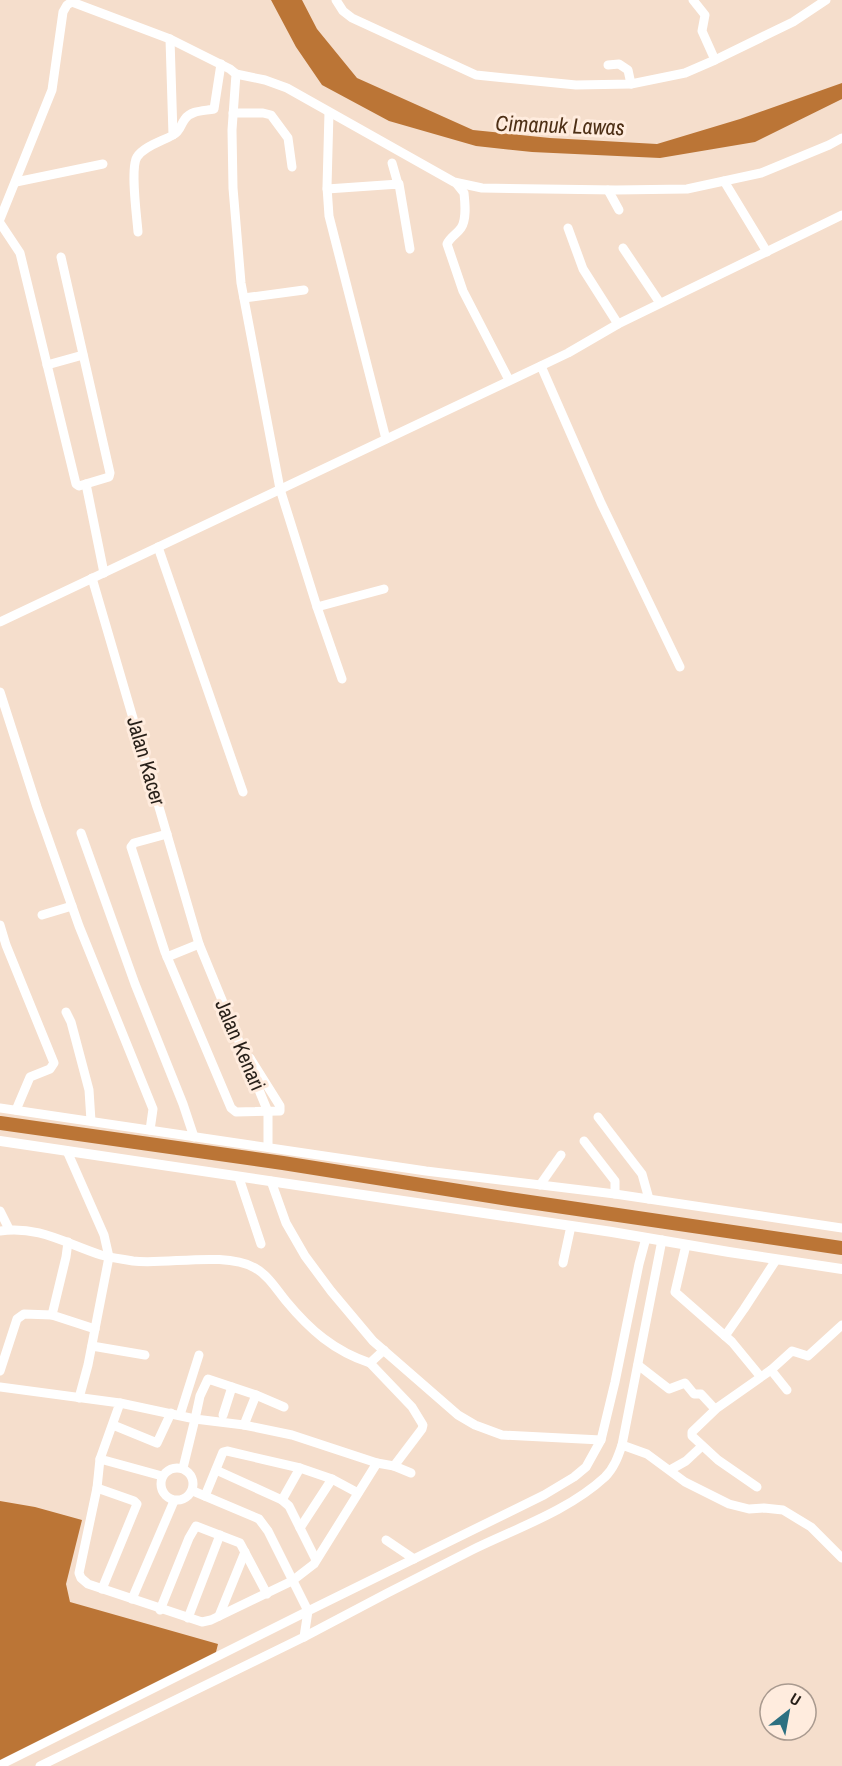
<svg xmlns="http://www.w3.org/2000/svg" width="842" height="1766" viewBox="0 0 842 1766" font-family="'Archivo Narrow',sans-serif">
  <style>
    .water { fill: #bb7536 }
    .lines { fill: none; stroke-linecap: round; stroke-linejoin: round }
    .river { stroke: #bb7536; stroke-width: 14 }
    .minor { stroke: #fff; stroke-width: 9 }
    .tertiary { stroke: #fff; stroke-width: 10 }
    .labels { text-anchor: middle; stroke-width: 6; stroke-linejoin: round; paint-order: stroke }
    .street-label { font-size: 21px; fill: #271f18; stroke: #ffecde }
    .water-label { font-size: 22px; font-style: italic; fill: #4d2f15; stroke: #ffecde }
  </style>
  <rect width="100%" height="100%" fill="#f5decc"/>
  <g class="water">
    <polygon points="271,0 302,0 317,29 357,78 473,130 550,138 657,144 740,119 842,83 842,99 755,142 660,158 532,152 476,146 389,121 322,85 296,47"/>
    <polygon points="0,1501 35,1507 82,1520 66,1584 70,1602 218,1644 215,1656 0,1761"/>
  </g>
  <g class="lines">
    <polyline class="river" points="0,1123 283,1163 509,1199 842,1248"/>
    <g class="minor">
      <polyline points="336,0 343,11 352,18 476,75 576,85 631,84 685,73 715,60 793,22 826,0"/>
      <polyline points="693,0 705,15 702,31 715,60"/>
      <polyline points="608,65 619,64 628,70 631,84"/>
      <polyline points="236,74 265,80 287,88 454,182 482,188 616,190 687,189 761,173 829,145 842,138"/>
      <polyline points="329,112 327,187 329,216 386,439"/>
      <polyline points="233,113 263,113 271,115 288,138 292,167"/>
      <path d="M173,135C181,131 180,125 185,119C191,110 205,111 214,109L221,64"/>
      <polyline points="392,163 398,184"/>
      <polyline points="724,181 767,252"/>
      <polyline points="16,182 103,164"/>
      <path d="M456,183L464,193C465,203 467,219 461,228C457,234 450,237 447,244L463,291L509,380"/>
      <polyline points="327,189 399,184 410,249"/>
      <polyline points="608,190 619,210"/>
      <polyline points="0,219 52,90 63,12 67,5 72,2 170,39 230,69 236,74 232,130 233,188 241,283 280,489 317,607 342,679"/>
      <polyline points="0,223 20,253 76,484 79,486 109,477 110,473 61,257"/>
      <polyline points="568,228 583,269 618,324"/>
      <path d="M138,232C137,218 130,168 137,157C144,146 163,141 173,135L170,39"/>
      <polyline points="623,248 660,303"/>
      <polyline points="244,298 304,290"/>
      <polyline points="47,365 83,355"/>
      <polyline points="541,366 601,503 680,667"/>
      <polyline points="86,484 104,573"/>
      <polyline points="158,547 243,792"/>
      <polyline points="92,578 199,944 268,1112 268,1147"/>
      <polyline points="317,607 384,589"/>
      <polyline points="0,622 568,353 618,324 842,215"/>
      <polyline points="0,692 37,807 79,926 153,1109 150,1130"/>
      <polyline points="81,833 135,984 183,1104 194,1137"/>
      <polyline points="167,834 134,843 131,847 165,952 231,1108 236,1112 280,1111 280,1106 250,1058"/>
      <polyline points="42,915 72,906"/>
      <polyline points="0,925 6,945 54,1063 50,1069 30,1077 16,1110"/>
      <polyline points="167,957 199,944"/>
      <polyline points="66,1012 71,1022 89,1090 91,1121"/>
      <polyline points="0,1108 426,1171 615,1194 842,1228"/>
      <polyline points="598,1117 642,1174 649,1199"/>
      <polyline points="584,1141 615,1181 615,1194"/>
      <polyline points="67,1151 104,1235 109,1257 88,1365 79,1398"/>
      <polyline points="239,1178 261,1244"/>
      <polyline points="271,1181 286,1223 305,1256 331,1291 373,1341 458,1415 475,1425 502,1435 601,1440"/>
      <polyline points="540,1185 561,1155"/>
      <polyline points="0,1211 9,1229"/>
      <path d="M0,1231C37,1225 67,1244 101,1255C111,1258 122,1259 133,1261C167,1265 225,1251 255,1268C268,1275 277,1290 286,1301C310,1330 334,1351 370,1363L384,1350"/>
      <polyline points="68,1242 66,1257 52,1315 95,1329"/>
      <polyline points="686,1245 675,1292 732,1342 760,1376"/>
      <polyline points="563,1263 571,1226"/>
      <polyline points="725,1336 744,1309 776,1260"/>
      <polyline points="92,1346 145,1355"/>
      <polyline points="370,1363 412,1407 423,1425 422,1429 394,1466 377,1463"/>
      <polyline points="638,1365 669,1389 685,1383 694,1394 701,1394 715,1409"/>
      <polyline points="771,1370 787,1390"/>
      <polyline points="0,1371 17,1319 24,1314 52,1315"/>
      <polyline points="0,1387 120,1403 100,1459 162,1476"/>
      <polyline points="120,1403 195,1419 183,1468"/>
      <polyline points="180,1415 199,1355"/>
      <polyline points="223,1415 232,1387"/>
      <polyline points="113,1425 157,1443 171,1413"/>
      <polyline points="244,1425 256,1395"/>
      <polyline points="622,1445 647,1454 685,1482 729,1504 749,1509 764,1508 783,1510 811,1527 842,1558"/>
      <polyline points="100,1459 97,1488 79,1573 81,1578 88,1584 202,1622 211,1620 292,1581 314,1564 377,1463 292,1435 244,1425 195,1419 200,1396 208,1379 256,1395 284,1407"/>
      <polyline points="394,1466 411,1473"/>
      <circle cx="177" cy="1484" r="16"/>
      <polyline points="216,1470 282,1500"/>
      <polyline points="670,1470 686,1461 702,1446"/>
      <polyline points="332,1479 358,1493"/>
      <polyline points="757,1487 718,1460 692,1436 692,1432 717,1408 771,1370 792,1351 808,1356 842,1325"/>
      <polyline points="97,1488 134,1501 137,1504 102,1589"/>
      <polyline points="205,1496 223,1452 227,1451 300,1468 332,1479 300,1528 316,1560"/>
      <polyline points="300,1528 289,1506 282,1500 300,1468"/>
      <polyline points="386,1540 414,1559"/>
      <polyline points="132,1599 174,1501"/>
      <polyline points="160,1610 189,1538 196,1526 240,1543 267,1594"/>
      <polyline points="219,1616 245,1552"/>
      <polyline points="188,1618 220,1535"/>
      <path d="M304,1637C360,1607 416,1578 472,1550C517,1528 568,1511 605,1477C614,1468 618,1457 622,1445L662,1240"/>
      <polyline points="0,1765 308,1611 268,1531 259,1519 193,1491"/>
      <polyline points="40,1766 304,1637 308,1611 544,1495 574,1477 586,1467 601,1440 615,1382 639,1264 646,1238"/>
    </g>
    <polyline class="tertiary" points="0,1141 612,1232 729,1252 842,1269"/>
  </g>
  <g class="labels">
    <g class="street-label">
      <text transform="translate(146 761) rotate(74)" y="7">Jalan Kacer</text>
      <text transform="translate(240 1045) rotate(67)" y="7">Jalan Kenari</text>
    </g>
    <g class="water-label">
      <text transform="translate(560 125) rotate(2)" y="8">Cimanuk Lawas</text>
    </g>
  </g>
  <g transform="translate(788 1712) rotate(31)"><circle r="28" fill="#ffecde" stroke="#a99a8f" stroke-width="1.5"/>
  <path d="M0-4.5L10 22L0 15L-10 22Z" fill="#2d7081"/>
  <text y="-9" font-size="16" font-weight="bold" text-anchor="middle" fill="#271f18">U</text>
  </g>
</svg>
